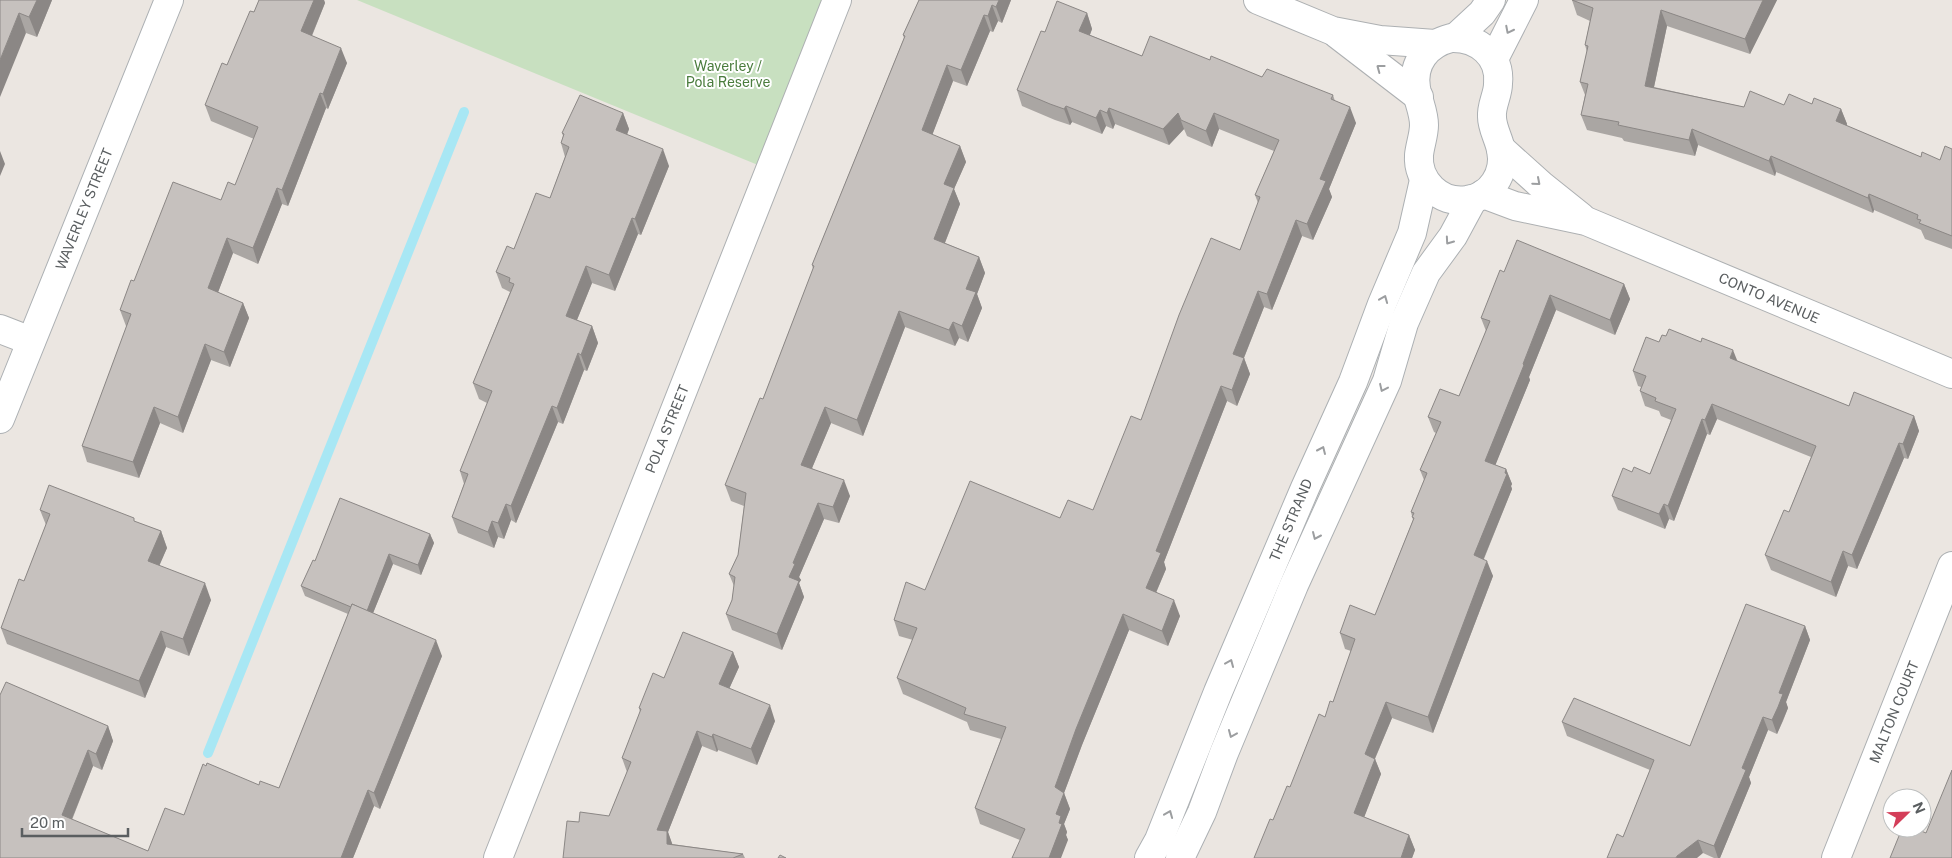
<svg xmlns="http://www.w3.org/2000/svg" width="1952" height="858" viewBox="0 0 1952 858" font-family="'Public Sans',sans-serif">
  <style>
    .green { fill: #c8e0c0 }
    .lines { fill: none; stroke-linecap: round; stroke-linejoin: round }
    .stream { stroke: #a8e7f4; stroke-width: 10 }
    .street-casing { stroke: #adb0b2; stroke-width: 30 }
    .secondary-casing { stroke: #acb0b3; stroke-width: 30 }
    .street { stroke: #fff; stroke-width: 28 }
    .secondary { stroke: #fff; stroke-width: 28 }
    .wall { fill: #aaa6a3 }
    .shaded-wall { fill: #8b8785 }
    .building { fill: #c6c1be; stroke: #8b8785 }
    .oneway { stroke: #9c9ea0 }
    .labels { text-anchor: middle; stroke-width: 4; stroke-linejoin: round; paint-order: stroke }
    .park-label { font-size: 14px; fill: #4a7c3d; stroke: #fff }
    .street-label { font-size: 14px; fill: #5a5e60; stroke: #fff }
  </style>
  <rect width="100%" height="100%" fill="#ebe6e1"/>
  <polygon class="green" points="357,0 837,0 770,170"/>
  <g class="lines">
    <polyline class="stream" points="208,753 464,112"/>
    <defs>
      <g id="street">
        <polyline points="1258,0 1333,31 1380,40 1435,44"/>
        <polyline points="1337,34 1419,97"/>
        <polyline points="1501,149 1541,185 1581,217"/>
        <polyline points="1483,194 1515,206 1586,221 1952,374"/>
        <polyline points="0,329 31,341"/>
        <polyline points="498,858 837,0"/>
        <polyline points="1836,858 1952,566"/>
      </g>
      <g id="secondary">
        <path d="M1451,38C1478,37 1501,56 1498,84C1498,95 1491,105 1492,117C1492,128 1499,139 1501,150C1506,173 1491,197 1467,200C1440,204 1417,181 1419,155C1420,145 1424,135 1424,125C1424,112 1418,101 1416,88C1412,63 1427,44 1451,38Z"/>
        <polyline points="1455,38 1482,13 1491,0"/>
        <polyline points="1494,59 1524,0"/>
        <polyline points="0,419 169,0"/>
        <polyline points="1149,858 1159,840 1218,692 1305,488 1353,382 1382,304 1412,233 1424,180"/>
        <polyline points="1180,858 1202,812 1224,753 1294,585 1387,381 1404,323 1426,273 1453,236 1473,199"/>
      </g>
    </defs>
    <use href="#street" class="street-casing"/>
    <use href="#secondary" class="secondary-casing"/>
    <use href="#street" class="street"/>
    <use href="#secondary" class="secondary"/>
  </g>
  <g class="wall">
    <polygon points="0,0 52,0 37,37 26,33"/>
    <polygon points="259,0 324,0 325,3 312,36 347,63 328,109 326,108 288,206 282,204 258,264 233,253 218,292 243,303 249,318 230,367 211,360 183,433 160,423 139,478 87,462 82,446 127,326 126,326 120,310 134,281 221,200 235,185 254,139 211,121 205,105 227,65 254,12"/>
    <polygon points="919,0 1011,0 1002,23 998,21 993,32 990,31 967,86 953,81 932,135 960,146 966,162 954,189 960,204 945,243 979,257 985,273 977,294 982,308 968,342 959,338 955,346 905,327 863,436 831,423 812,468 850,496 839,523 824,519 799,577 801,580 799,583 804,597 782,650 732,630 726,614 732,600 734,586 729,574 738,555 744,506 731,501 725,485 763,399 813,269 812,265 904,38 903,35"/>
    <polygon points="1572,0 1777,0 1750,54 1667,26 1654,87 1744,107 1812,104 1841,109 1847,124 1846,126 1921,157 1940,160 1952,149 1952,249 1925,239 1921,230 1874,210 1873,213 1776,172 1775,176 1698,145 1695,156 1624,141 1622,138 1587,130 1581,115 1585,95 1580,82 1587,52 1585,45 1590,21 1577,15"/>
    <polygon points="1087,13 1092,29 1090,35 1142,56 1210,60 1262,77 1333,95 1335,101 1356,123 1329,189 1332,197 1313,240 1302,236 1272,310 1264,307 1244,358 1250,374 1237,406 1227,401 1164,562 1166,569 1156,593 1180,616 1168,646 1129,630 1082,745 1064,793 1070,809 1064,824 1067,832 1066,835 1068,840 1020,840 980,824 975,808 1001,739 970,730 967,722 903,694 897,678 913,640 899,636 894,620 925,590 1060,518 1093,510 1141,420 1240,250 1258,203 1255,195 1274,151 1219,129 1212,147 1187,136 1184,129 1169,145 1115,124 1113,129 1106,126 1102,134 1072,122 1070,125 1055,120 1022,106 1017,90 1045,32"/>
    <polygon points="623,113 629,129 627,135 669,166 641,235 638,234 615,291 592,283 577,320 592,326 598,343 587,371 584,370 563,424 558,422 516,523 511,520 504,539 498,537 494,548 458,533 452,517 464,484 460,471 487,403 479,399 473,383 510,292 502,288 496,272 514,249 550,198 565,157 561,143 563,136 562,133"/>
    <polygon points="1504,272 1624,284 1630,299 1615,335 1556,310 1529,377 1530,380 1495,465 1506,469 1512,484 1511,486 1512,489 1484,559 1493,576 1433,733 1392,718 1375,759 1381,774 1364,817 1409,835 1415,850 1412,858 1254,858 1333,702 1351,651 1345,649 1340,633 1375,615 1413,520 1411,512 1424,480 1420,470 1436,433 1434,432 1428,417 1459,396 1486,331 1481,318"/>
    <polygon points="1666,336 1701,342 1737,361 1849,406 1914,416 1919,431 1908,459 1904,458 1857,569 1848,566 1836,597 1771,570 1765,555 1789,512 1811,457 1717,419 1710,435 1707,434 1674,521 1669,519 1665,529 1618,510 1612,496 1632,472 1650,474 1671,420 1661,416 1659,411 1645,406 1640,391 1641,387 1638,386 1633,371 1659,342"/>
    <polygon points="40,510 136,522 161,531 167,548 159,565 211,600 189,656 166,647 145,698 7,644 1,628 24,581 46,525"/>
    <polygon points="430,534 434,543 421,575 393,564 373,613 442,656 380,809 374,806 353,858 0,858 108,726 113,741 102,770 93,766 72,820 148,851 184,815 259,785 279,788 348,614 305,596 301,586 315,561"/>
    <polygon points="1805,626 1810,640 1786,702 1788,708 1783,721 1777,734 1768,730 1749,777 1751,783 1720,858 1714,858 1703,853 1623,837 1650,770 1567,736 1562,722 1690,746"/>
    <polygon points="733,652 739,667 729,689 775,721 757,765 718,750 717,752 702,746 668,832 672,844 743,854 745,858 563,858 609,816 627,772 622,758 640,712 639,708 664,678"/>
  </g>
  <g class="shaded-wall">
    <polygon points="37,0 52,0 37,37 29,17"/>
    <polygon points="314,0 324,0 325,3 307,47 301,31"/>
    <polygon points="999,0 1011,0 1002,23 996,7"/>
    <polygon points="1763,0 1777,0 1750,54 1745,39"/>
    <polygon points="992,5 998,21 993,32 988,16"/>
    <polygon points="1661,10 1667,26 1651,101 1645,86"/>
    <polygon points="19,13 26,33 0,97 0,60"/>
    <polygon points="1087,13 1092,29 1085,47 1079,31"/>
    <polygon points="984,15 990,31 967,86 961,70"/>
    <polygon points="341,48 347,63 328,109 323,94"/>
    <polygon points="947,65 953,81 928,146 922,130"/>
    <polygon points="320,93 326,108 288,206 282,190"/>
    <polygon points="1066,106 1072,122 1070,125 1064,109"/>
    <polygon points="1350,107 1356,123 1329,189 1332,197 1313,240 1307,224 1320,179"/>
    <polygon points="1109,108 1115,124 1113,129 1107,113"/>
    <polygon points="1841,109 1847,124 1842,137 1836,121"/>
    <polygon points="1100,110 1106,126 1102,134 1096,118"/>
    <polygon points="623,113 629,129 622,147 616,130"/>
    <polygon points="1178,113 1184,129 1169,145 1163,129"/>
    <polygon points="1214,113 1219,129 1212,147 1206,131"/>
    <polygon points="1692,129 1698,145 1695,156 1689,140"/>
    <polygon points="960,146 966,162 954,189 960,204 940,255 934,239 944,184"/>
    <polygon points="663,149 669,166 641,235 635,219"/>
    <polygon points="0,151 5,164 0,176"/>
    <polygon points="1771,156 1776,172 1775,176 1769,161"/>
    <polygon points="277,188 282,204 258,264 253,248"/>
    <polygon points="1869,194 1874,210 1873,213 1868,198"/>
    <polygon points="632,218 638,234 615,291 609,275"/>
    <polygon points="1296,220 1302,236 1272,310 1267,294"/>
    <polygon points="227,238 233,253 214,303 208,288"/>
    <polygon points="979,257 985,273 977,294 982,308 968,342 962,326 966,289"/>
    <polygon points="586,266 592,283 572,332 566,316"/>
    <polygon points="1624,284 1630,299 1615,335 1610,320"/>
    <polygon points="1258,291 1264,307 1239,370 1233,354"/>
    <polygon points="1550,295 1556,310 1529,377 1530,380 1491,476 1485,461"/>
    <polygon points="243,303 249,318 230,367 224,352"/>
    <polygon points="899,311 905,327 863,436 857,420"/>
    <polygon points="953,322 959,338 955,346 949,330"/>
    <polygon points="592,326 598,343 587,371 581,355"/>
    <polygon points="205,344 211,360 183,433 178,417"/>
    <polygon points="1733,350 1739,365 1730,358"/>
    <polygon points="578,353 584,370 563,424 557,408"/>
    <polygon points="1244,358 1250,374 1237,406 1232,390"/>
    <polygon points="1221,386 1227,401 1164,562 1166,569 1151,604 1146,588 1156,551"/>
    <polygon points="1712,404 1717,419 1710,435 1705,420"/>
    <polygon points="552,406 558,422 516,523 511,506"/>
    <polygon points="154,407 160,423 139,478 133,462"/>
    <polygon points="825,407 831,423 807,480 801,465"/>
    <polygon points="1914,416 1919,431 1908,459 1903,444"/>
    <polygon points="1702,419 1707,434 1674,521 1668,506"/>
    <polygon points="1899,443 1904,458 1857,569 1852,555"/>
    <polygon points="1506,469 1512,484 1511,486 1512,489 1479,570 1474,555"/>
    <polygon points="844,480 850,496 839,523 833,507"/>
    <polygon points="818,503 824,519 799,577 801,580 799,583 804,597 782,650 777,634 789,577 793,563"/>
    <polygon points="506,504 511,520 504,539 498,523"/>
    <polygon points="1664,504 1669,519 1665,529 1659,514"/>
    <polygon points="492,521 498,537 494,548 488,532"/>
    <polygon points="161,531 167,548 154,578 148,561"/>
    <polygon points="430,534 434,543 421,575 418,565"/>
    <polygon points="1843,551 1848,566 1836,597 1831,582"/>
    <polygon points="389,554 393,564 369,623 365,614"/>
    <polygon points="1487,561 1493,576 1433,733 1428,717"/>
    <polygon points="205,583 211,600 189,656 183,639"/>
    <polygon points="1174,600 1180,616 1168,646 1162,631"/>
    <polygon points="1123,614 1129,630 1082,745 1064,793 1070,809 1064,824 1067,832 1066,835 1068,840 1061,858 1049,858 1056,814 1055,787 1076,729"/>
    <polygon points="1805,626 1810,640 1786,702 1788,708 1777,734 1772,720 1779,693"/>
    <polygon points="161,631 166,647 145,698 139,681"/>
    <polygon points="436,640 442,656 380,809 374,793"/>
    <polygon points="733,652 739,667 724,700 719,684"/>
    <polygon points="1386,702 1392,718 1370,770 1365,754"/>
    <polygon points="770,705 775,721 757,765 751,749"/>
    <polygon points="1763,717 1768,730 1749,777 1751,783 1720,858 1718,858 1714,846 1742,768"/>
    <polygon points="108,726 113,741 102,770 96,754"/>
    <polygon points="697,731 702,746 668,832 673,846 672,858 657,830"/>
    <polygon points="713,734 718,750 717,752 712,737"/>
    <polygon points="88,750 93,766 67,831 62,815"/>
    <polygon points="1375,759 1381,774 1360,828 1354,813"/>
    <polygon points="368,790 374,806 353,858 341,858"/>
    <polygon points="1409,835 1415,850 1412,858 1401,858"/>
    <polygon points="1698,840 1703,853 1697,858 1676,858 1677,856"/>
  </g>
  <g class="building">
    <polygon points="0,0 37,0 29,17 19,13 0,60"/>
    <polygon points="259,0 314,0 301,31 341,48 323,94 320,93 282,190 277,188 253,248 227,238 208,288 243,303 224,352 205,344 178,417 154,407 133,462 82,446 131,314 120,310 131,280 134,281 173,182 221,200 228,182 235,185 258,127 205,105 222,63 227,65 250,11 254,12"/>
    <polygon points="919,0 999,0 996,7 992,5 988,16 984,15 961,70 947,65 922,130 960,146 944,184 954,188 934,239 979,257 966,289 976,292 962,326 953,322 949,330 899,311 857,420 825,407 801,465 844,480 833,507 818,503 793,563 795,564 789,577 799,581 777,634 726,614 732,600 735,577 729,574 738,555 746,493 725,485 760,398 763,399 814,266 812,265 905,36 903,35"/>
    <polygon points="1572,0 1763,0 1745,39 1661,10 1645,86 1744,107 1750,91 1784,105 1789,94 1812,104 1814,98 1841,109 1836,121 1921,157 1922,152 1940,160 1945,146 1952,149 1952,236 1919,223 1921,220 1917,219 1918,215 1869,194 1868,198 1771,156 1769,161 1692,129 1689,140 1618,125 1619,122 1581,115 1588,84 1580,82 1588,46 1585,45 1593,8"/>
    <polygon points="1057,1 1087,13 1079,31 1142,56 1150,36 1210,60 1211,56 1262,77 1267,69 1333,95 1331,99 1350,107 1320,179 1326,181 1307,224 1296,220 1267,294 1258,291 1233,354 1244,358 1232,390 1221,386 1156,551 1161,553 1146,588 1174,600 1162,631 1123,614 1076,729 1055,787 1064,793 1056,814 1061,816 1059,823 1062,824 1049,858 1012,858 1025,829 975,808 1006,727 964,714 966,708 897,678 917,628 894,620 906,582 925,590 970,481 1060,518 1068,500 1093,510 1131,416 1141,420 1179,315 1211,238 1240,250 1260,197 1255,195 1279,140 1214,113 1206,131 1181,120 1178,113 1163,129 1109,108 1107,113 1100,110 1096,118 1066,106 1064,109 1050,104 1017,90 1041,31 1045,32"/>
    <polygon points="580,95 623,113 616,130 663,149 635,219 632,218 609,275 586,266 566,316 592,326 581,355 578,353 557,408 552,406 511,506 506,504 498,523 492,521 488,532 452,517 468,474 460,471 492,391 473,383 514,284 509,282 510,278 496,272 507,246 514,249 536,193 550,198 569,147 561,143 564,134 562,133"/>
    <polygon points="1517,240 1624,284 1610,320 1550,295 1523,364 1524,365 1485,461 1506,469 1505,473 1507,474 1474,555 1487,561 1428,717 1386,702 1365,754 1375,759 1354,813 1409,835 1401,858 1254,858 1270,819 1273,820 1287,786 1290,787 1319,714 1325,717 1330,701 1333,702 1355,639 1340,633 1350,605 1375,615 1414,518 1412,517 1414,513 1411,512 1427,473 1420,470 1441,422 1428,417 1440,389 1459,396 1490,321 1481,318 1500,270 1504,272"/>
    <polygon points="1669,329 1701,342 1702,338 1733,350 1730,358 1849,406 1854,392 1914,416 1903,444 1899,443 1852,555 1843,551 1831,582 1765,555 1784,510 1789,512 1816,446 1712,404 1705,420 1702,419 1668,506 1664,504 1659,514 1612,496 1623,468 1632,472 1634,467 1650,474 1676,409 1655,401 1656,398 1640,391 1646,376 1633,371 1646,337 1659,342 1662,335 1666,336"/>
    <polygon points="49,485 134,518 134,521 161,531 148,561 205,583 183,639 161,631 139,681 1,628 19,579 24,581 50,514 40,510"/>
    <polygon points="340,498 430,534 418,565 389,554 367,611 352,604 351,607 301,586 313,560 315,561"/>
    <polygon points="352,604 436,640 374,793 368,790 341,858 0,858 0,695 6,682 108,726 96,754 88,750 62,815 148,851 165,808 184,815 203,764 206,766 207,763 259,785 260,781 279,788"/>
    <polygon points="1746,604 1805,626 1779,693 1783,694 1778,707 1772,720 1763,717 1742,768 1746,770 1714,846 1698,840 1677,856 1676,858 1607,858 1617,834 1623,837 1654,760 1562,722 1574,698 1690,746"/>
    <polygon points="683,632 733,652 719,684 770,705 751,749 713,734 712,737 697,731 657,830 667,831 667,844 743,854 733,858 563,858 567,821 579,822 580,812 609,816 631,762 622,758 641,709 639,708 653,673 664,678"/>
    <polygon points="1952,770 1952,858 1890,858 1901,831 1911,836 1914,828 1926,833"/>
    <polygon points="780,855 786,858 778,858"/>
  </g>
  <defs><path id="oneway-chevron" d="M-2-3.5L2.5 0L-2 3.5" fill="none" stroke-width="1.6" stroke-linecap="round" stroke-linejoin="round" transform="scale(1.25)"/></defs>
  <g class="oneway">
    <use href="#oneway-chevron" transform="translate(1509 30) rotate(117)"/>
    <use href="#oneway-chevron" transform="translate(1380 68) rotate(-143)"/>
    <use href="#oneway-chevron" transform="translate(1537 182) rotate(41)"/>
    <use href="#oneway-chevron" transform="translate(1449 241) rotate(125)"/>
    <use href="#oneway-chevron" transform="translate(1384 299) rotate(-68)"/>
    <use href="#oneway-chevron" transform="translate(1383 388) rotate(115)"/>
    <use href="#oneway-chevron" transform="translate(1322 450) rotate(-66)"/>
    <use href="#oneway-chevron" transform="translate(1316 536) rotate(114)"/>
    <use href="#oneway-chevron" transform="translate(1230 663) rotate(-67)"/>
    <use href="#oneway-chevron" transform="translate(1232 734) rotate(113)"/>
    <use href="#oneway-chevron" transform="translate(1169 814) rotate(-68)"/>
  </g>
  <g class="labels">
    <g class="park-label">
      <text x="728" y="71">Waverley /<tspan x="728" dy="16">Pola Reserve</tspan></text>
    </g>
    <g class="street-label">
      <text transform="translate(84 209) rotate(-68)" y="5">WAVERLEY STREET</text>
      <text transform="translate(1769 298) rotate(23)" y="5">CONTO AVENUE</text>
      <text transform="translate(667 429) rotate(-68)" y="5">POLA STREET</text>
      <text transform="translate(1291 520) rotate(-67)" y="5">THE STRAND</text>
      <text transform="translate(1894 712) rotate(-68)" y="5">MALTON COURT</text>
    </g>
  </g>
  <g transform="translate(1907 813) rotate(67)"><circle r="24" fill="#ffffff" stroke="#bdbfbf"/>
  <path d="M0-4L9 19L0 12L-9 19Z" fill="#d43e59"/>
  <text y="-8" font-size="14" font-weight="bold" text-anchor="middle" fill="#5a5e60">N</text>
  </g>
  <path d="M22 828v8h106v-8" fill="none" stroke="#5a5e60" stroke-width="2.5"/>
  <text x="30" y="828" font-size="15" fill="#5a5e60" stroke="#ffffff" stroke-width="4" paint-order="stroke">20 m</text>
</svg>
